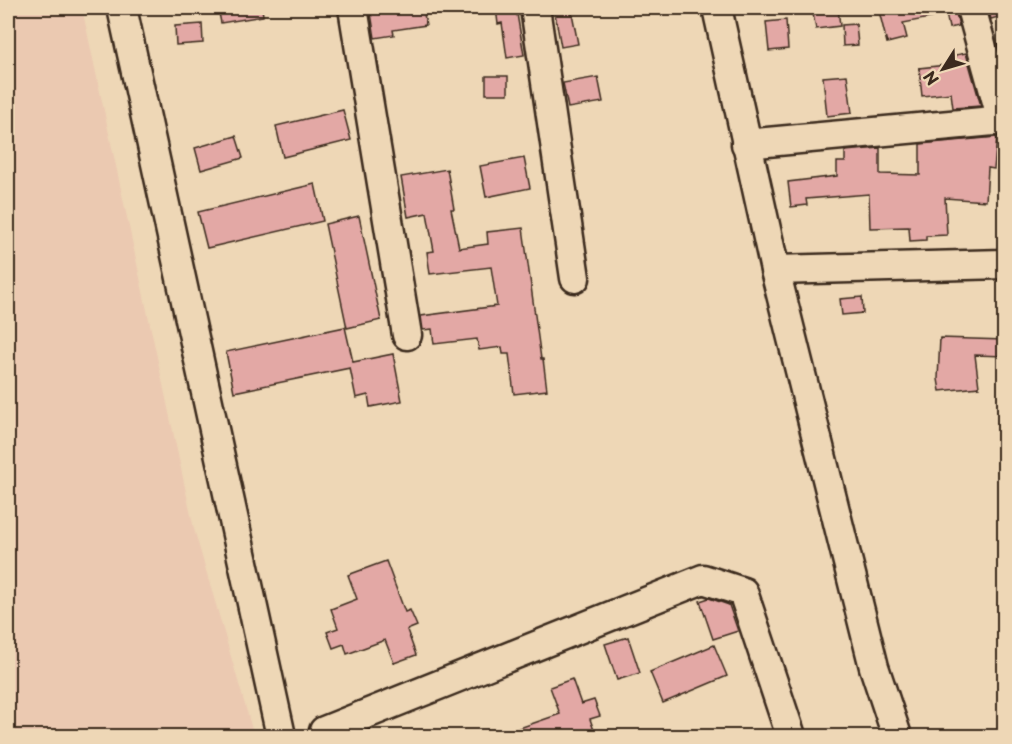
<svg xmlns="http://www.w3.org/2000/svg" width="1012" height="744" viewBox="0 0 1012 744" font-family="'Playpen Sans',sans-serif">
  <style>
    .built { fill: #ebc9b1 }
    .building { fill: #e3a8a5; stroke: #3b2a1e; stroke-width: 1.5 }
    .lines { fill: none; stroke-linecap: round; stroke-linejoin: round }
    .minor-casing { stroke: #3b2a1e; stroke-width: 33 }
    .minor { stroke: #eed7b6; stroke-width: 28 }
  </style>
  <rect width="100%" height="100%" fill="#eed7b6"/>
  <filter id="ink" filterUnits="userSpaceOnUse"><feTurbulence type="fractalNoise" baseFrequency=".0167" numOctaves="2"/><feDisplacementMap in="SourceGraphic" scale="12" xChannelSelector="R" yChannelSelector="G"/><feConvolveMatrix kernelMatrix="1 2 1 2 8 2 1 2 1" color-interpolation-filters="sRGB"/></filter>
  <g filter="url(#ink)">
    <polygon class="built" points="8,8 82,8 194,529 254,736 8,736"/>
    <g class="building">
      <polygon points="218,8 262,8 263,16 221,23"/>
      <polygon points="402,8 423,8 426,25 393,30 394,35 375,38 371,13"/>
      <polygon points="496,8 516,8 524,55 507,58 502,23 498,24"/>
      <polygon points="554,8 571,8 578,44 561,47"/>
      <polygon points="820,8 838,8 840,26 816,29 812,9"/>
      <polygon points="892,8 955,8 959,26 949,28 946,13 946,15 903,23 907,38 887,43 879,11"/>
      <polygon points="988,8 1005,8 1005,15 991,19"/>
      <polygon points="786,20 788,49 769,51 766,22"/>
      <polygon points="202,24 203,43 176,45 175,26"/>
      <polygon points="856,24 858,45 843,46 842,25"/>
      <polygon points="966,53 981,106 953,108 951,93 922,96 919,68 956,64 955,55"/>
      <polygon points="847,75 852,113 827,116 823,77"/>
      <rect x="486" y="76" width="22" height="18"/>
      <polygon points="598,77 603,102 568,108 563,83"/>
      <polygon points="343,110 351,140 283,157 276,126"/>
      <polygon points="236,136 243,158 201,170 195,148"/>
      <polygon points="997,137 994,169 988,168 986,201 945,198 947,235 926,236 926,240 910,241 909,227 870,228 869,194 806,199 807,205 791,207 788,182 837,176 837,162 845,162 845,151 880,148 880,174 920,175 920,144"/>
      <polygon points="524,158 530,188 486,197 480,166"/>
      <polygon points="447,169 454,209 451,209 459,248 488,244 487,232 523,228 541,359 543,359 547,390 514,394 509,354 503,354 502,347 479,350 477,339 434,344 432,329 423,330 421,316 497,306 491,267 430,274 427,252 434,251 427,213 408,217 401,177"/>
      <polygon points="315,184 323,221 207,248 198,212"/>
      <polygon points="359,216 381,320 347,328 325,224"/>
      <polygon points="862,297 863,313 842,315 840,299"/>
      <polygon points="345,327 353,362 393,354 402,401 370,407 368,395 356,398 350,368 234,392 226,352"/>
      <polygon points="940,338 1005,340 1005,356 975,355 979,387 940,391 938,379"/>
      <polygon points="386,561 405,612 410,610 417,626 407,630 416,655 394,663 385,640 347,654 344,644 333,648 327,632 338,628 331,609 357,599 348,575"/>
      <polygon points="709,598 729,605 738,631 713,639 700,601"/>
      <polygon points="628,637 640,673 617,680 605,644"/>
      <polygon points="714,645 727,676 663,703 650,672"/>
      <polygon points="572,679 581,704 594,700 600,716 590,719 596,736 502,736 502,734 560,714 550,687"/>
    </g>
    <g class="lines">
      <defs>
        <g id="minor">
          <polyline points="122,8 281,736"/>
          <polyline points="353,8 407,335"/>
          <polyline points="535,8 575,278"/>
          <polyline points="717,8 775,270 874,667 897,736"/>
          <polyline points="971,8 1002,120"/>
          <polyline points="746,144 1004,120"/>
          <polyline points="775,270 1004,264"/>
          <polyline points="326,736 324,731 703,579 743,592 791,736"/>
        </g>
      </defs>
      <use href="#minor" class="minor-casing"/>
      <use href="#minor" class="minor"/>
    </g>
  </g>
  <rect width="1012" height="744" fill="none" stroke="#eed7b6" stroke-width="30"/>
  <rect x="15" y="15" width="982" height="714" fill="none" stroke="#3b2a1e" stroke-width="2" filter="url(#ink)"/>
  <g transform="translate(943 69) rotate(233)" stroke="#eed7b6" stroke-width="4.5" paint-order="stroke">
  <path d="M0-4.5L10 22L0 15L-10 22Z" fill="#3b2a1e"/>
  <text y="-9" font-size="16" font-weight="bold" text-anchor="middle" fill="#3b2a1e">N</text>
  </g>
</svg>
